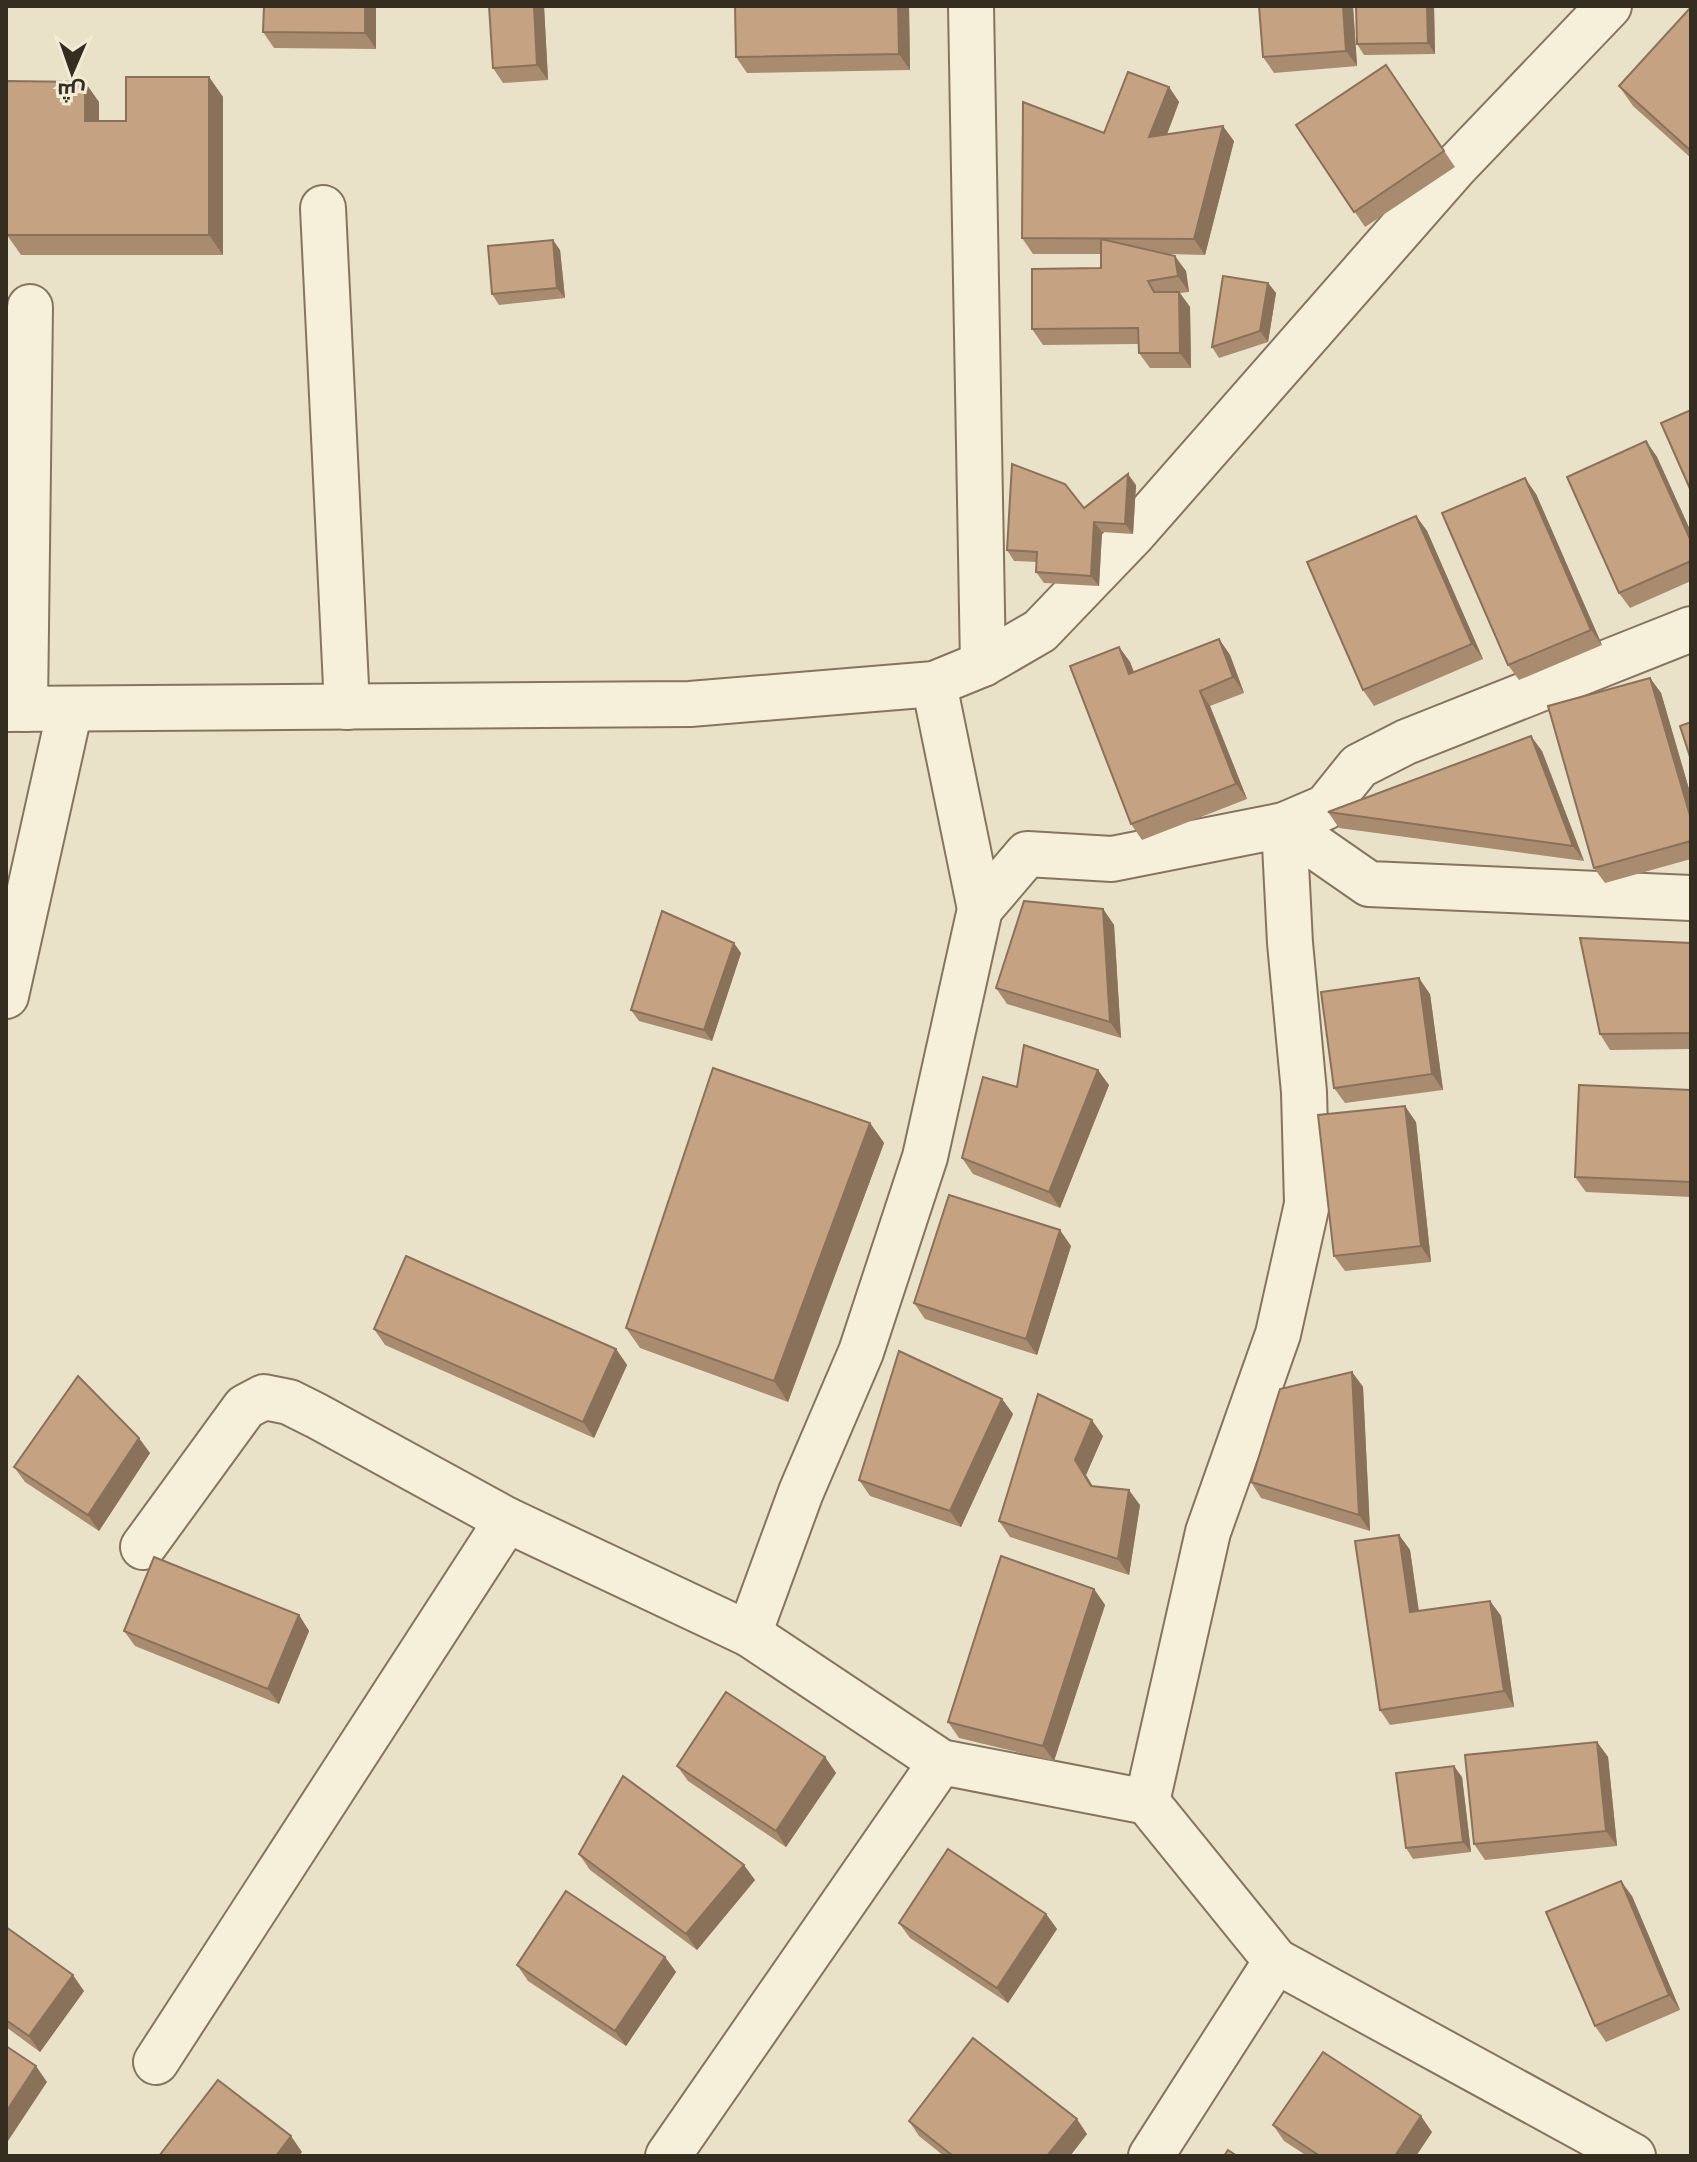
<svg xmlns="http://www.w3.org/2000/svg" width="1697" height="2162" viewBox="0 0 1697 2162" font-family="Spectral,Cairo,serif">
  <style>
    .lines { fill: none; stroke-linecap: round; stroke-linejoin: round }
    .minor-casing { stroke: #85755e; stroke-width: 48 }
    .minor { stroke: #f6efda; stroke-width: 44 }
    .wall { fill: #a98b6f }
    .shaded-wall { fill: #8a715a }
    .building { fill: #c5a281; stroke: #8a715a; stroke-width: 2 }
  </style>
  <rect width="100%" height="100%" fill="#eae2c8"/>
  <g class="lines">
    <defs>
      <g id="minor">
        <polyline points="971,6 983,664"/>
        <polyline points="323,208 347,707"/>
        <polyline points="6,709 690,704 934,684 983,664 1040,631 1133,534 1455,167 1609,6"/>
        <polyline points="25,709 30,307"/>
        <polyline points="1284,825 1369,884 1691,898"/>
        <polyline points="980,909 1027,854 1112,859 1284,825 1326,807 1359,766 1406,742 1691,629"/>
        <polyline points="6,996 70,709"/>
        <polyline points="143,1547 245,1407 264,1397 289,1402 317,1416 507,1520"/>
        <polyline points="749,1634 801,1492 861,1352 925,1157 980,909 934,684"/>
        <polyline points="1147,1802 1208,1532 1278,1334 1307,1204 1304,1092 1290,943 1284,825"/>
        <polyline points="156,2062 507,1520 749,1634 941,1762 1147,1802 1276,1961 1633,2156"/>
        <polyline points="668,2156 941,1762"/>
        <polyline points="1151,2156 1276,1961"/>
      </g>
    </defs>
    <use href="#minor" class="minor-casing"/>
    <use href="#minor" class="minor"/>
  </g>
  <g class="wall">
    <polygon points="376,6 376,49 274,48 263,32"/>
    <polygon points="544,6 548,80 503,83 493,68"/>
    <polygon points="735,6 909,6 910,70 747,73 736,57"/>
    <polygon points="1353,6 1357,66 1274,73 1263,57"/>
    <polygon points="1434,6 1435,54 1364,55 1357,44"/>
    <polygon points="1691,7 1691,158 1633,106 1619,86"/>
    <polygon points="1386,65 1455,167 1365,227 1296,125"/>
    <polygon points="209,77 223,97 223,255 21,255 7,235 99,102 99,121 126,121"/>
    <polygon points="1169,87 1179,102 1167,134 1234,141 1205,255 1169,254 1186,271 1189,292 1180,293 1190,307 1191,368 1150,368 1139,353 1139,344 1043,345 1032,329 1101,268 1101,254 1033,254 1022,238 1104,133"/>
    <polygon points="560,250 565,298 499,305 492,294"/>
    <polygon points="1268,283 1276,293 1268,342 1219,358 1212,347"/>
    <polygon points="1646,441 1657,457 1691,532 1691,581 1630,608 1619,593"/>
    <polygon points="1136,485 1133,534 1102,532 1099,586 1044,583 1036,572 1037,562 1014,561 1007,550 1084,508"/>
    <polygon points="1536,494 1602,645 1519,680 1508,665"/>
    <polygon points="1416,516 1427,531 1483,659 1374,706 1363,690"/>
    <polygon points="1219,639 1230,655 1244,693 1210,706 1247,799 1142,840 1131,824 1119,647 1130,662 1134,672"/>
    <polygon points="1650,678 1661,693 1691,796 1691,859 1605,883 1594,868"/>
    <polygon points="1542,751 1584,861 1339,828 1328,812"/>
    <polygon points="1103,909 1114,925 1121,1038 1007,1004 996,988"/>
    <polygon points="1691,943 1691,1049 1610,1050 1600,1034"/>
    <polygon points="741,953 712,1041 639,1021 631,1010"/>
    <polygon points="1430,994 1443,1090 1345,1103 1334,1088"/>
    <polygon points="1109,1085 1060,1208 973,1174 962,1158 1017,1087"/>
    <polygon points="1691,1090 1691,1197 1586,1192 1575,1177"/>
    <polygon points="1416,1122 1431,1262 1345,1271 1334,1256"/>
    <polygon points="870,1123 884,1143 788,1402 640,1348 626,1328"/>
    <polygon points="1071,1246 1037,1355 925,1319 914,1303"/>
    <polygon points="374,1329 616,1349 627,1365 594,1438 385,1345"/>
    <polygon points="1352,1372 1363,1387 1370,1531 1261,1498 1251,1482"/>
    <polygon points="1002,1399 1013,1414 961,1527 870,1496 859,1480"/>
    <polygon points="1103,1436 1086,1475 1092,1486 1140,1505 1129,1575 1010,1537 999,1521"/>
    <polygon points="150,1453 99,1531 25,1482 14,1467"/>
    <polygon points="1399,1535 1410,1550 1419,1611 1490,1601 1501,1616 1514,1707 1390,1725 1380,1710"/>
    <polygon points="1094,1589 1105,1605 1054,1761 959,1738 948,1722"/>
    <polygon points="299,1615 309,1631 279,1704 135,1646 124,1631"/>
    <polygon points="1597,1742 1608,1757 1617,1846 1485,1860 1474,1844"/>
    <polygon points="825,1757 836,1773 786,1847 688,1781 677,1766"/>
    <polygon points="1462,1777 1471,1852 1413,1859 1406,1848"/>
    <polygon points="579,1854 755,1880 697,1950 590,1870"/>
    <polygon points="1632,1896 1680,2010 1606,2042 1595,2026"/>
    <polygon points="1046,1914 1057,1929 1008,2003 910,1938 899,1923"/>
    <polygon points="6,1927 84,1991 40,2052 6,2027"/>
    <polygon points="665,1957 676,1972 626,2046 528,1981 517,1965"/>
    <polygon points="909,2121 1087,2134 1070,2156 944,2156 919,2136"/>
    <polygon points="1273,2125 1432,2132 1416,2156 1307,2156 1284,2141"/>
  </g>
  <g class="shaded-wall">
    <polygon points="365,6 376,6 376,49 365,33"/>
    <polygon points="534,6 544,6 548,80 537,65"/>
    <polygon points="898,6 909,6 910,70 899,54"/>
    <polygon points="1343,6 1353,6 1357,66 1346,51"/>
    <polygon points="1427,6 1434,6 1435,54 1428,43"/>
    <polygon points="209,77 223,97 223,255 209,235"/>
    <polygon points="85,82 99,102 99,141 85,121"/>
    <polygon points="1169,87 1179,102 1160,153 1149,137"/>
    <polygon points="1223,126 1234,141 1205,255 1194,239"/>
    <polygon points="553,240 560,250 565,298 557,288"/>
    <polygon points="1175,256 1186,271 1189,292 1178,276"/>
    <polygon points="1268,283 1276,293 1268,342 1260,331"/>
    <polygon points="1179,292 1190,307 1191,368 1180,353"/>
    <polygon points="1646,441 1657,457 1691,532 1691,541"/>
    <polygon points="1128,474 1136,485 1133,534 1125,524"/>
    <polygon points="1525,478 1536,494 1602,645 1591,630"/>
    <polygon points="1416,516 1427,531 1483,659 1472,644"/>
    <polygon points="1094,522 1102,532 1099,586 1091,576"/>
    <polygon points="1219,639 1230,655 1244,693 1233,677"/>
    <polygon points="1119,647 1130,662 1140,689 1129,674"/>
    <polygon points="1650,678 1661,693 1691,796 1691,819"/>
    <polygon points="1200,691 1210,706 1247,799 1236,784"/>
    <polygon points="1531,736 1542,751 1584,861 1573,846"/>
    <polygon points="1103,909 1114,925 1121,1038 1110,1022"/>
    <polygon points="734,943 741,953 712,1041 704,1030"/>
    <polygon points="1419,978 1430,994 1443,1090 1432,1074"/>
    <polygon points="1098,1070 1109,1085 1060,1208 1049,1192"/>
    <polygon points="1405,1106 1416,1122 1431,1262 1421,1246"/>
    <polygon points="870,1123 884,1143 788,1402 774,1381"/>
    <polygon points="1060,1230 1071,1246 1037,1355 1026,1339"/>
    <polygon points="616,1349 627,1365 594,1438 583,1422"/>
    <polygon points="1352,1372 1363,1387 1370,1531 1359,1515"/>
    <polygon points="1002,1399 1013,1414 961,1527 950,1511"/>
    <polygon points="1092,1420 1103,1436 1086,1475 1102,1501 1075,1460"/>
    <polygon points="139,1438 150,1453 99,1531 88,1515"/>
    <polygon points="1129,1490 1140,1505 1129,1575 1118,1559"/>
    <polygon points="1399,1535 1410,1550 1421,1628 1410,1612"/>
    <polygon points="1094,1589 1105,1605 1054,1761 1043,1746"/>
    <polygon points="1490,1601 1501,1616 1514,1707 1504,1691"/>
    <polygon points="299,1615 309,1631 279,1704 268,1689"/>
    <polygon points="1597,1742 1608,1757 1617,1846 1606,1831"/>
    <polygon points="825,1757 836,1773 786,1847 776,1831"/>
    <polygon points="1454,1766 1462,1777 1471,1852 1463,1842"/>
    <polygon points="744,1865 755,1880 697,1950 686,1934"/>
    <polygon points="1621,1881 1632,1896 1680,2010 1669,1995"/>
    <polygon points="1046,1914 1057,1929 1008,2003 997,1988"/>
    <polygon points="665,1957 676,1972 626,2046 615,2031"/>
    <polygon points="73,1975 84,1991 40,2052 29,2036"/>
    <polygon points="36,2066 47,2082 6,2144 6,2112"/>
    <polygon points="1421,2116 1432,2132 1416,2156 1395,2156"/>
    <polygon points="1077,2119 1087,2134 1070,2156 1047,2156"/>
    <polygon points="291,2136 302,2152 299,2156 276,2156"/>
  </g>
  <g class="building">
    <polygon points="264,6 365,6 365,33 263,32"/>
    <polygon points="489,6 534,6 537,65 493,68"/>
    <polygon points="735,6 898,6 899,54 736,57"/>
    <polygon points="1259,6 1343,6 1346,51 1263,57"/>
    <polygon points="1356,6 1427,6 1428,43 1357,44"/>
    <polygon points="1691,7 1691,151 1619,86"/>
    <polygon points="1386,65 1444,151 1354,212 1296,125"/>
    <polygon points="1128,72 1169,87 1149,137 1223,126 1194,239 1022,238 1023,102 1104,133"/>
    <polygon points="126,77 209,77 209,235 7,235 7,81 85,82 85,121 126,121"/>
    <polygon points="1101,239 1175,256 1178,276 1148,281 1154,292 1179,292 1180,353 1139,353 1138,328 1032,329 1032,269 1101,268"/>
    <polygon points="553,240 557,288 492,294 488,246"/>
    <polygon points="1223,276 1268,283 1260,331 1212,347"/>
    <polygon points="1691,410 1691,491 1661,423"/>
    <polygon points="1646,441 1691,541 1691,561 1619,593 1567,477"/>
    <polygon points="1012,464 1065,484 1084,508 1128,474 1125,524 1094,522 1091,576 1036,572 1037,552 1007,550"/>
    <polygon points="1525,478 1591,630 1508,665 1442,513"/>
    <polygon points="1416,516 1472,644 1363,690 1307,562"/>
    <polygon points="1219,639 1233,677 1200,691 1236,784 1131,824 1070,666 1119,647 1129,674"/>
    <polygon points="1650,678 1691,819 1691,841 1594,868 1548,706"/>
    <polygon points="1691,722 1691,760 1680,726"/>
    <polygon points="1531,736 1573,846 1328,812"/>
    <polygon points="1024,901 1103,909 1110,1022 996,988"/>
    <polygon points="662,911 734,943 704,1030 631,1010"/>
    <polygon points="1580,938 1691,943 1691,1033 1600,1034"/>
    <polygon points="1419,978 1432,1074 1334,1088 1321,992"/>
    <polygon points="1024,1045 1098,1070 1049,1192 962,1158 983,1077 1017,1087"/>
    <polygon points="713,1068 870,1123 774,1381 626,1328"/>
    <polygon points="1579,1085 1691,1090 1691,1182 1575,1177"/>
    <polygon points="1405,1106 1421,1246 1334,1256 1318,1115"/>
    <polygon points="949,1195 1060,1230 1026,1339 914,1303"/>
    <polygon points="406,1256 616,1349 583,1422 374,1329"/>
    <polygon points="899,1351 1002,1399 950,1511 859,1480"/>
    <polygon points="1352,1372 1359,1515 1251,1482 1280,1389"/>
    <polygon points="78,1376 139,1438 88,1515 14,1467"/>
    <polygon points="1038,1394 1092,1420 1075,1460 1091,1486 1129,1490 1118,1559 999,1521"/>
    <polygon points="1399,1535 1410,1612 1490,1601 1504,1691 1380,1710 1355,1541"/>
    <polygon points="1001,1556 1094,1589 1043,1746 948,1722"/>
    <polygon points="154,1557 299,1615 268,1689 124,1631"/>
    <polygon points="726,1692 825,1757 776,1831 677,1766"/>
    <polygon points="1597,1742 1606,1831 1474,1844 1465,1755"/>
    <polygon points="1454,1766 1463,1842 1406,1848 1396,1773"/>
    <polygon points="623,1776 744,1865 686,1934 579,1854"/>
    <polygon points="948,1849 1046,1914 997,1988 899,1923"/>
    <polygon points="1621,1881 1669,1995 1595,2026 1546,1912"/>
    <polygon points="566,1891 665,1957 615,2031 517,1965"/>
    <polygon points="6,1927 73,1975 29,2036 6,2020"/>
    <polygon points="973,2038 1077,2119 1047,2156 953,2156 909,2121"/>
    <polygon points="6,2046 36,2066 6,2112"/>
    <polygon points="1323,2052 1421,2116 1395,2156 1320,2156 1273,2125"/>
    <polygon points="218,2080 291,2136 276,2156 159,2156"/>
    <polygon points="1228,2150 1237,2156 1224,2156"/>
  </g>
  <rect width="1697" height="2162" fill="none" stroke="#362d21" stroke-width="16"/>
  <g transform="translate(72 72) rotate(182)" stroke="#f2ecd7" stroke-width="6" paint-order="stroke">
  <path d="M0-6L14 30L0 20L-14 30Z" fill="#362d21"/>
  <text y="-12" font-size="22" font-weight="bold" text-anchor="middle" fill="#362d21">ش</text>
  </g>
</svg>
